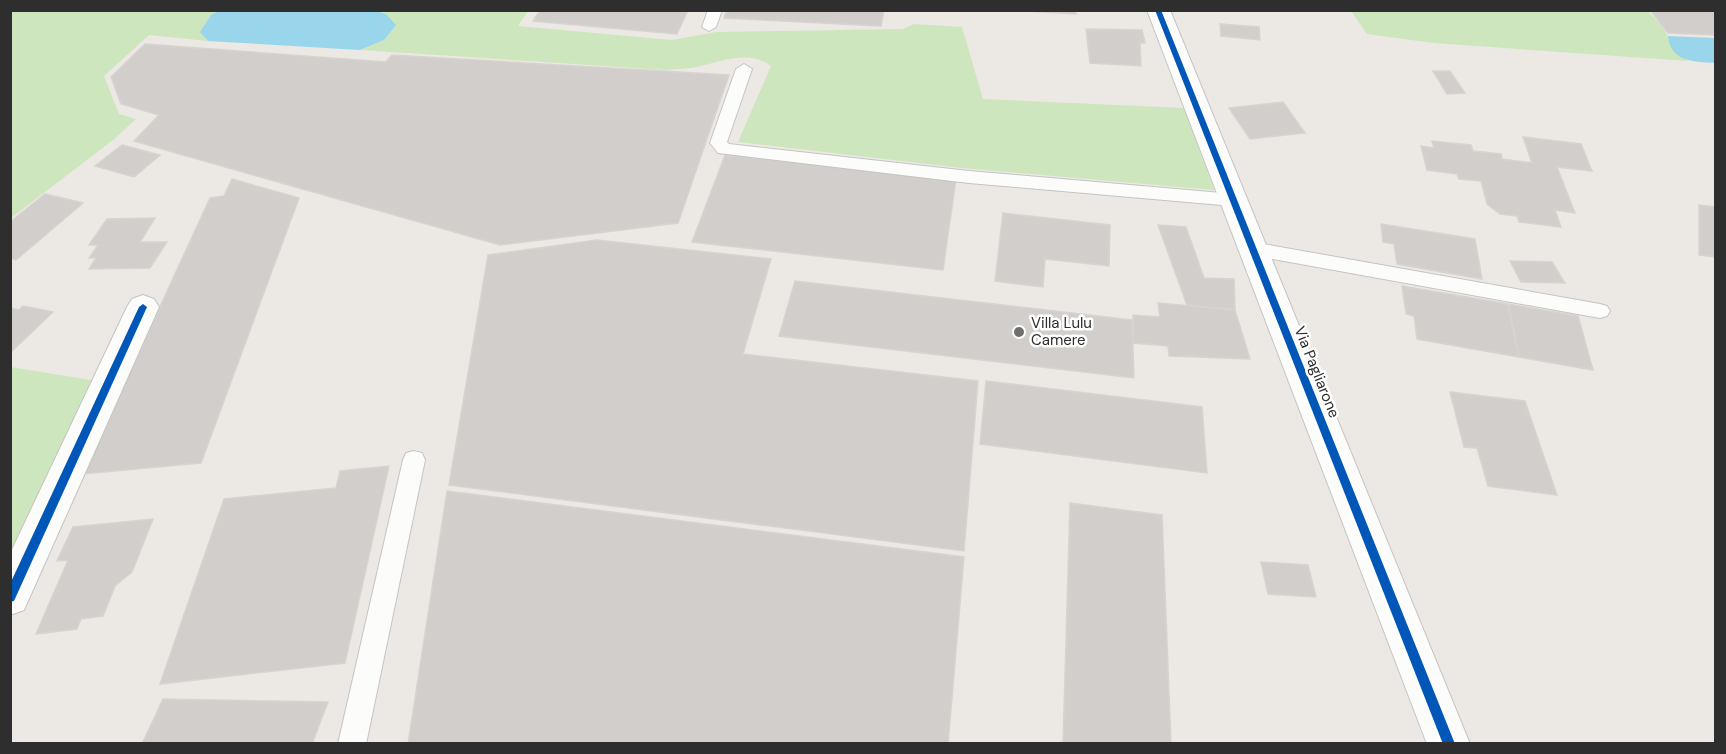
<svg xmlns="http://www.w3.org/2000/svg" width="1726" height="754" viewBox="0 0 1726 754" font-family="'DM Sans',sans-serif">
  <style>
    .green { fill: #cee6be }
    .water { fill: #99d6ec }
    .building { fill: #d1cecb; stroke: #d7d4d0; stroke-width: 1.5 }
    .lines { fill: none; stroke-linecap: round; stroke-linejoin: round }
    .service-casing { stroke: #c5c4c5; stroke-width: 2 }
    .minor-casing { stroke: #c5c4c5; stroke-width: 2 }
    .service { fill: #fcfcfb; fill-rule: evenodd }
    .minor { fill: #fcfcfb; fill-rule: evenodd }
    .cycleway-casing { stroke: #fff; stroke-width: 4 }
    .cycleway { fill: #0057b8; fill-rule: evenodd }
    .poi-dot { fill: #706f6e; stroke: #fff; stroke-width: 2 }
    .labels { text-anchor: middle; stroke-width: 5; stroke-linejoin: round; paint-order: stroke }
    .poi-label { font-size: 15px; fill: #2e2e2e; stroke: #fff; text-anchor: start }
    .street-label { font-size: 15px; fill: #2e2e2e; stroke: #fff }
  </style>
  <rect width="100%" height="100%" fill="#ece8e4"/>
  <g class="green">
    <path d="M377,10L528,11L518,26L672,40L716,32L903,29L914,24L962,27L983,99L1184,108L1214,190L962,168L738,142L771,66C747,48 717,64 691,68C683,69 675,69 667,70L360,50L384,40L386,14Z"/>
    <polygon points="11,11 218,11 211,15 201,32 208,41 149,35 104,76 119,114 136,119 113,140 11,218"/>
    <path d="M1351,11H1648C1654,18 1663,26 1667,35C1674,49 1673,53 1688,61L1434,43L1367,34Z"/>
    <polygon points="11,367 96,381 11,570"/>
  </g>
  <g class="water">
    <polygon points="218,11 377,11 386,14 396,25 384,40 360,50 208,41 200,32 211,15"/>
    <path d="M1668,36L1715,38V63C1695,62 1670,62 1668,36Z"/>
  </g>
  <g class="building">
    <polygon points="540,10 688,10 677,34 533,21"/>
    <polygon points="727,10 884,10 881,26 724,18"/>
    <polygon points="1007,10 1076,10 1076,14"/>
    <polygon points="1650,10 1716,10 1716,35 1668,33"/>
    <polygon points="1220,24 1259,27 1260,40 1221,36"/>
    <polygon points="1086,29 1142,30 1145,43 1140,43 1141,66 1090,63"/>
    <polygon points="145,44 386,62 392,55 729,75 678,223 500,245 134,141 159,115 121,104 111,77"/>
    <polygon points="1433,71 1450,71 1465,93 1447,94"/>
    <polygon points="1283,102 1305,133 1250,139 1229,108"/>
    <polygon points="1523,137 1581,144 1592,171 1557,167 1575,213 1555,210 1561,227 1519,222 1517,216 1500,214 1487,204 1481,181 1459,179 1457,174 1427,170 1421,146 1434,148 1432,141 1471,145 1473,151 1501,154 1502,159 1532,163"/>
    <polygon points="122,145 160,155 134,177 95,166"/>
    <polygon points="725,155 956,179 943,270 692,242"/>
    <polygon points="232,179 299,198 201,463 83,474 210,198 224,196"/>
    <polygon points="45,194 83,203 16,260 10,258 10,222"/>
    <polygon points="1699,205 1716,207 1716,257 1699,255"/>
    <polygon points="1003,213 1110,225 1109,266 1045,259 1043,287 995,281"/>
    <polygon points="155,218 140,242 167,242 150,268 89,269 96,258 89,258 98,245 89,245 107,219"/>
    <polygon points="1381,224 1475,239 1482,279 1397,264 1394,244 1383,242"/>
    <polygon points="1158,225 1186,227 1204,278 1234,279 1235,310 1187,305"/>
    <polygon points="597,240 771,259 743,354 978,381 964,551 449,485 488,255"/>
    <polygon points="1510,261 1552,262 1565,283 1521,282"/>
    <polygon points="795,281 1132,320 1134,378 779,336"/>
    <polygon points="1402,286 1508,304 1519,357 1417,339 1414,316 1406,314"/>
    <polygon points="1158,303 1235,310 1250,359 1169,356 1168,346 1133,343 1133,315 1160,317"/>
    <polygon points="1508,304 1578,316 1593,370 1519,357"/>
    <polygon points="23,306 53,312 10,353 10,308 19,310"/>
    <polygon points="986,381 1202,407 1207,473 980,444"/>
    <polygon points="1450,392 1525,401 1557,495 1488,486 1477,448 1464,447"/>
    <polygon points="389,466 345,663 160,684 224,499 336,488 340,471"/>
    <polygon points="447,491 964,557 948,744 408,744"/>
    <polygon points="1070,503 1162,515 1171,744 1063,744"/>
    <polygon points="153,519 132,572 115,586 103,616 81,619 77,629 36,634 68,560 57,561 73,527"/>
    <polygon points="1261,562 1308,565 1316,597 1268,594"/>
    <polygon points="163,699 328,702 312,744 142,744"/>
  </g>
  <g class="lines">
    <defs>
      <g id="service">
        <polygon points="708,10 722,10 716,27 709,31 702,27"/>
        <polygon points="744,64 752,69 727,142 729,144 969,171 1233,194 1239,196 1242,200 1239,204 1233,206 969,183 718,153 710,143 736,69"/>
        <polygon points="1252,242 1600,304 1607,306 1610,311 1607,316 1600,318 1245,254 1243,249 1245,244"/>
        <polygon points="414,451 422,453 425,460 366,744 338,744 403,460 406,453"/>
      </g>
      <g id="minor">
        <polygon points="1147,10 1170,10 1470,744 1427,744"/>
        <polygon points="143,295 154,299 159,307 24,610 10,615 10,554 127,307 132,299"/>
      </g>
    </defs>
    <use href="#service" class="service-casing"/>
    <use href="#minor" class="minor-casing"/>
    <use href="#service" class="service"/>
    <use href="#minor" class="minor"/>
    <defs>
      <g id="cycleway">
        <polygon points="1155,10 1161,10 1455,744 1443,744"/>
        <polygon points="143,304 147,307 14,601 10,602 10,584 139,307"/>
      </g>
    </defs>
    <use href="#cycleway" class="cycleway-casing"/>
    <use href="#cycleway" class="cycleway"/>
  </g>
  <circle class="poi-dot" cx="1019" cy="332" r="6"/>
  <g class="labels">
    <g class="poi-label">
      <text x="1031" y="328">Villa Lulu<tspan x="1031" dy="17">Camere</tspan></text>
    </g>
    <g class="street-label">
      <text transform="translate(1317 372) rotate(68)" y="5">Via Pagliarone</text>
    </g>
  </g>
  <rect width="1726" height="754" fill="none" stroke="#2e2e2e" stroke-width="24"/>
</svg>
